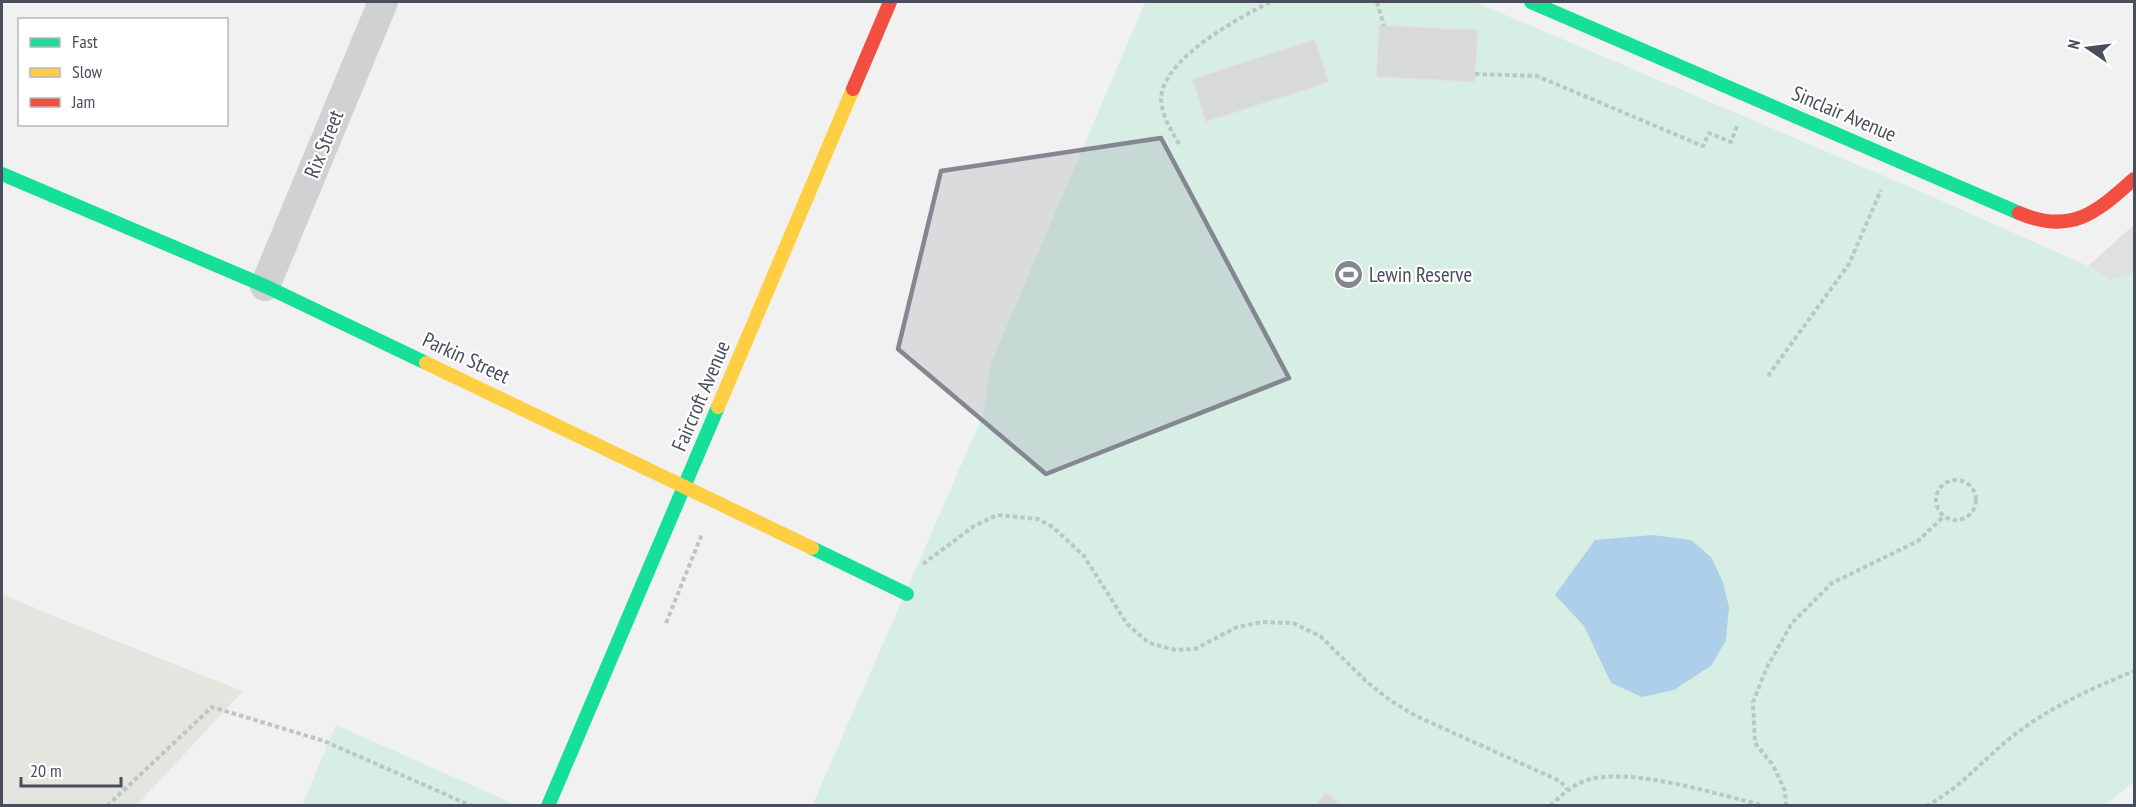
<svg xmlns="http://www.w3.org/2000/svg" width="2136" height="807" viewBox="0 0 2136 807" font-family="'PT Sans Narrow',sans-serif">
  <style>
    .commercial { fill: #e5e5df }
    .education { fill: #dfe0e0 }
    .green { fill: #d7eee5 }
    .water { fill: #aecfe9 }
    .building { fill: #d8d9db; stroke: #e2e2e4; stroke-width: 1.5 }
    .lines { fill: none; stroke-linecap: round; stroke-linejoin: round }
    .path { stroke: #bbc6c5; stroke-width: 4; stroke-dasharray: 4.5 3; stroke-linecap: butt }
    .street { stroke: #cfd1d3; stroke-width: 30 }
    .fast { stroke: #16e098; stroke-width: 14 }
    .slow { stroke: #ffcf43; stroke-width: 14 }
    .jam { stroke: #f24e42; stroke-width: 14 }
    .marked { fill: #848790; fill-opacity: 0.2; stroke: #848790; stroke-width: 4.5; stroke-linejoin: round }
    .labels { text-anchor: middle; stroke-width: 4.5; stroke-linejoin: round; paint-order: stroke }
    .street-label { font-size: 21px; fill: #494e5c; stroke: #fff }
    .poi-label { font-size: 21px; fill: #494e5c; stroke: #fff; text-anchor: start }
  </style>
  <rect width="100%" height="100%" fill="#f1f1f1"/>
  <polygon class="commercial" points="2,594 83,628 243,691 137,805 2,805"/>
  <polygon class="education" points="2134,225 2134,273 2111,280 2088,266"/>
  <g class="green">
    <polygon points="1145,2 1475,2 1917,190 2088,266 2111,280 2134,273 2134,782 2105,805 812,806 983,415 991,363"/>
    <polygon points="336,725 510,802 518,805 302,805"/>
  </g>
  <polygon class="water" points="1653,535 1691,540 1711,557 1723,582 1729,607 1726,640 1712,665 1674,690 1642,697 1611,683 1584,626 1555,595 1595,540"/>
  <g class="building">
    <polygon points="1379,25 1478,30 1475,82 1376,77"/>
    <polygon points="1315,39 1329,82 1206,122 1192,79"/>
    <polygon points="1326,792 1342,806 1314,806"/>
  </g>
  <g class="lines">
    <g class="path">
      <polyline points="1377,2 1384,26"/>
      <polyline points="1475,74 1537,76 1703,146 1709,133 1731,142 1737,126"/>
      <path d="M1179,144C1171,129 1158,111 1162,92C1170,55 1239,18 1270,2"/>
      <polyline points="1768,376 1849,264 1881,190"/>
      <circle cx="1956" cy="500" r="20"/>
      <polyline points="923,564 974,526 997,515 1038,519 1053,527 1084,556 1127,624 1149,643 1176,650 1195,649 1237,627 1263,622 1293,623 1320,636 1367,682 1391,701 1416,716 1560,781 1567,789"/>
      <polyline points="666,623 702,534"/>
      <polyline points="107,806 212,707 324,741 472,806"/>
      <path d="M1550,806C1561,796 1570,787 1584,781C1627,765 1720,795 1765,806"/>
      <polyline points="1786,806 1785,791 1773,765 1755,743 1753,702 1767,667 1792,623 1832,583 1918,541 1943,517"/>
      <path d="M1926,806C1958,790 1982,761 2009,739C2046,709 2090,689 2134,671"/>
    </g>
    <polyline class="street" points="265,286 383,2"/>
    <g class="fast">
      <polyline points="1531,2 2019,213"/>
      <polyline points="2,174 265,286 426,363"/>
      <polyline points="812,548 907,594"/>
      <polyline points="548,806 718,407"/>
    </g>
    <g class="slow">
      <polyline points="426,363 812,548"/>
      <polyline points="718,407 853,89"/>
    </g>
    <g class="jam">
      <polyline points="853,89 890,2"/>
      <path d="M2019,213C2071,235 2096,213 2134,179"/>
    </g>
  </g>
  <path class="marked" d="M1161,138L1289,378L1046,474L898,349L941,171Z"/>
  <defs>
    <symbol id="stadium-disc" viewBox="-11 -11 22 22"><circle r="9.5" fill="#848790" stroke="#fff"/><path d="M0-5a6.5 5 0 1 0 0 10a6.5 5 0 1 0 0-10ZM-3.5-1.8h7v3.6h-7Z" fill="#fff"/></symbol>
  </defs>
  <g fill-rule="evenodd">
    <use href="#stadium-disc" x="1332" y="258" width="33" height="33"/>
  </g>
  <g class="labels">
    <g class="street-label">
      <text transform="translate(1844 114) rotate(23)" y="7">Sinclair Avenue</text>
      <text transform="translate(324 144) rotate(-68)" y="7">Rix Street</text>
      <text transform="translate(466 358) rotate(25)" y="7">Parkin Street</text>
      <text transform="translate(701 396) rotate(-67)" y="7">Faircroft Avenue</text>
    </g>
    <g class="poi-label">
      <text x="1369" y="282">Lewin Reserve</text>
    </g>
  </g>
  <rect width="2136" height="807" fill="none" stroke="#494e5c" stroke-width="6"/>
  <rect x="18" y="18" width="210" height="108" fill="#ffffff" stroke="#b6b8be" stroke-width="1.5"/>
  <rect x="30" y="38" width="30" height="9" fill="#16e098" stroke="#b6b8be" stroke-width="1.5"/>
  <text x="72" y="48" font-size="18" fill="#494e5c">Fast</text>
  <rect x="30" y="68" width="30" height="9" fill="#ffcf43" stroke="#b6b8be" stroke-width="1.5"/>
  <text x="72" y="78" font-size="18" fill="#494e5c">Slow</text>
  <rect x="30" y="98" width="30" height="9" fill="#f24e42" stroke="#b6b8be" stroke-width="1.5"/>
  <text x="72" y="108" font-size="18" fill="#494e5c">Jam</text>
  <g transform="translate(2088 48) rotate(284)" stroke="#ffffff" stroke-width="4.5" paint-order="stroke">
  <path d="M0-4.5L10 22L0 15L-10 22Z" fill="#494e5c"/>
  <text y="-9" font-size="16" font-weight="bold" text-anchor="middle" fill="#494e5c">N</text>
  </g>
  <path d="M21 777v9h100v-9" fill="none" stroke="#494e5c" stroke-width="3"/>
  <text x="30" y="777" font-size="18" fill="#494e5c" stroke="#ffffff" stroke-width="4.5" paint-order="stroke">20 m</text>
</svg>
